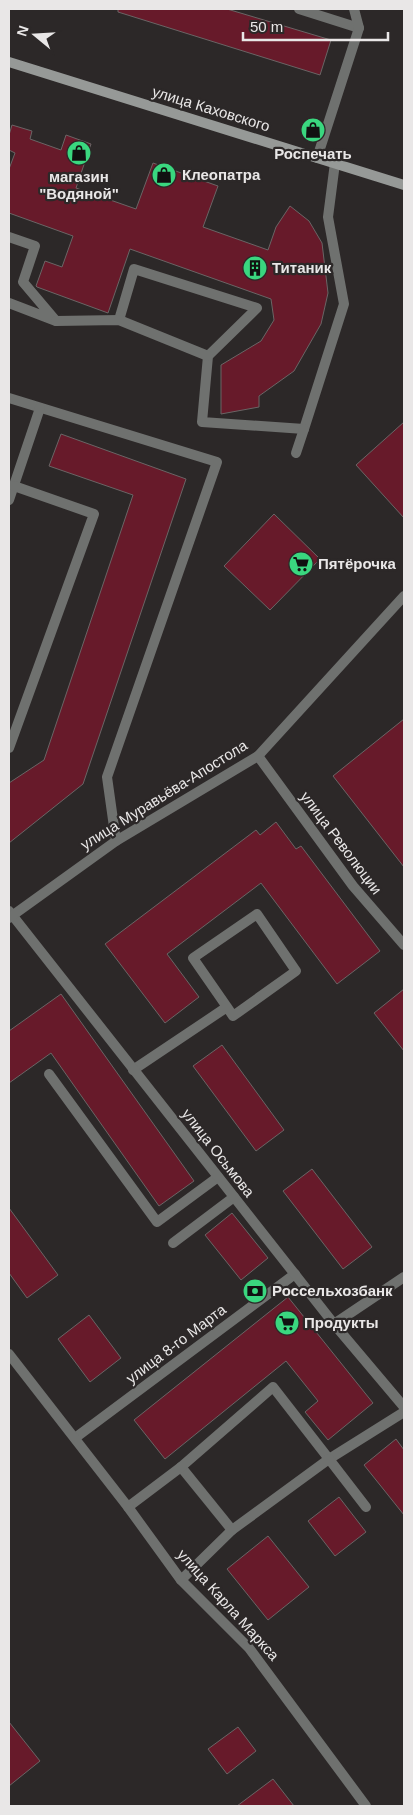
<svg xmlns="http://www.w3.org/2000/svg" width="413" height="1815" viewBox="0 0 413 1815" font-family="Arial,sans-serif">
  <style>
    .building { fill: #671a2a; stroke: #6a6565 }
    .lines { fill: none; stroke-linecap: round; stroke-linejoin: round }
    .lane { stroke: #6f716f; stroke-width: 10 }
    .street { stroke: #6f716f; stroke-width: 10 }
    .secondary { stroke: #969997; stroke-width: 10 }
    .labels { text-anchor: middle; stroke-width: 4.5; stroke-linejoin: round; paint-order: stroke }
    .street-label { font-size: 15px; fill: #e9e7e7; stroke: #2c2828 }
    .poi-label { font-size: 15px; font-weight: bold; fill: #e9e7e7; stroke: #2c2828; text-anchor: start }
  </style>
  <rect width="100%" height="100%" fill="#2c2828"/>
  <g class="building">
    <polygon points="118,9 227,9 331,40 320,75 118,12"/>
    <polygon points="12,125 32,131 30,139 61,150 66,135 91,144 76,188 136,209 153,163 218,186 203,227 268,250 276,227 290,206 309,221 322,243 328,293 321,324 294,371 259,396 259,407 221,414 221,365 261,341 274,320 271,299 130,249 108,313 37,287 36,286 45,261 62,267 73,236 9,213 9,169 15,153 9,150 9,135"/>
    <polygon points="404,422 404,518 356,465"/>
    <polygon points="61,434 186,479 83,784 9,843 9,783 44,760 133,495 49,466"/>
    <polygon points="274,514 320,559 270,610 224,566"/>
    <polygon points="404,719 404,867 333,776"/>
    <polygon points="276,822 296,849 301,846 380,951 337,984 261,883 167,954 199,997 165,1023 105,944 256,830 260,835"/>
    <polygon points="404,989 404,1051 374,1013"/>
    <polygon points="61,994 194,1181 159,1206 51,1053 9,1083 9,1031"/>
    <polygon points="222,1045 284,1130 256,1151 193,1066"/>
    <polygon points="312,1169 372,1247 343,1269 283,1191"/>
    <polygon points="9,1208 58,1275 27,1298 9,1273"/>
    <polygon points="232,1213 268,1258 241,1280 205,1235"/>
    <polygon points="288,1297 373,1403 328,1440 305,1412 318,1401 286,1361 165,1459 134,1420"/>
    <polygon points="89,1315 121,1358 90,1382 58,1339"/>
    <polygon points="396,1439 404,1450 404,1515 364,1465"/>
    <polygon points="339,1497 366,1532 335,1556 308,1521"/>
    <polygon points="268,1536 309,1587 268,1620 227,1569"/>
    <polygon points="9,1722 40,1761 9,1786"/>
    <polygon points="238,1727 256,1751 227,1774 208,1749"/>
    <polygon points="273,1779 294,1806 237,1806"/>
  </g>
  <g class="lines">
    <g class="lane">
      <polyline points="299,9 359,28"/>
      <polyline points="317,158 359,28 354,9"/>
      <polyline points="9,237 35,246 23,282 56,321 9,303"/>
      <polyline points="119,320 134,269 257,308 208,356 202,422 304,429 344,304 328,217 335,163"/>
      <polyline points="56,321 119,320 208,356"/>
      <polyline points="9,398 217,462 107,777 116,841"/>
      <polyline points="296,453 304,429"/>
      <polyline points="9,500 40,408"/>
      <polyline points="9,748 94,514 14,486"/>
      <polyline points="133,1070 227,1007 193,958 257,914 296,971 233,1016 227,1007"/>
      <polyline points="49,1074 157,1222 218,1177"/>
      <polyline points="173,1243 234,1197"/>
      <polyline points="334,1324 404,1277"/>
      <polyline points="75,1438 295,1274"/>
      <polyline points="181,1467 232,1530"/>
      <polyline points="128,1507 181,1467 273,1387 329,1459 404,1412"/>
      <polyline points="181,1580 232,1530 329,1459 366,1507"/>
    </g>
    <g class="street">
      <polyline points="258,756 353,886 404,945"/>
      <polyline points="9,911 334,1324 404,1407"/>
      <polyline points="9,918 116,841 258,756 404,596"/>
      <polyline points="9,1354 128,1507 181,1580 249,1648 366,1806"/>
    </g>
    <polyline class="secondary" points="9,62 404,185"/>
  </g>
  <defs>
    <symbol id="shop-disc" viewBox="-11 -11 22 22"><circle r="9.5" fill="#3ad77f" stroke="#2c2828"/><path d="M-5-2.5h2.3a2.7 3.5 0 0 1 5.4 0H5L5.5 6h-11ZM-1.5-2.5h3a1.5 2.3 0 0 0-3 0Z" fill="#111"/></symbol>
    <symbol id="building-disc" viewBox="-11 -11 22 22"><circle r="9.5" fill="#3ad77f" stroke="#2c2828"/><path d="M-4-6H4V6H1V3H-1V6H-4ZM-2.5-4.3h1.7v1.8h-1.7ZM.8-4.3h1.7v1.8H.8ZM-2.5-1h1.7V.8h-1.7ZM.8-1h1.7V.8H.8Z" fill="#111"/></symbol>
    <symbol id="supermarket-disc" viewBox="-11 -11 22 22"><circle r="9.5" fill="#3ad77f" stroke="#2c2828"/><path d="M-6-5.5h2.5l.6 2H6L4.5 2H-2.5L-4.4-4H-6ZM-1.5 3.2a1.3 1.3 0 1 0 .1 0ZM3 3.2a1.3 1.3 0 1 0 .1 0Z" fill="#111"/></symbol>
    <symbol id="bank-disc" viewBox="-11 -11 22 22"><circle r="9.5" fill="#3ad77f" stroke="#2c2828"/><path d="M-6-4H6V4H-6ZM0-2.3a2.3 2.3 0 1 0 0 4.6a2.3 2.3 0 1 0 0-4.6Z" fill="#111"/></symbol>
  </defs>
  <g fill-rule="evenodd">
    <use href="#shop-disc" x="299" y="116" width="28" height="28"/>
    <use href="#shop-disc" x="65" y="139" width="28" height="28"/>
    <use href="#shop-disc" x="150" y="161" width="28" height="28"/>
    <use href="#building-disc" x="241" y="254" width="28" height="28"/>
    <use href="#supermarket-disc" x="287" y="550" width="28" height="28"/>
    <use href="#bank-disc" x="241" y="1277" width="28" height="28"/>
    <use href="#supermarket-disc" x="273" y="1309" width="28" height="28"/>
  </g>
  <g class="labels">
    <g class="street-label">
      <text transform="translate(211 109) rotate(17)" y="5">улица Каховского</text>
      <text transform="translate(164 795) rotate(-32)" y="5">улица Муравьёва-Апостола</text>
      <text transform="translate(341 843) rotate(53)" y="5">улица Революции</text>
      <text transform="translate(218 1153) rotate(52)" y="5">улица Осьмова</text>
      <text transform="translate(176 1344) rotate(-37)" y="5">улица 8-го Марта</text>
      <text transform="translate(228 1605) rotate(48)" y="5">улица Карла Маркса</text>
    </g>
    <g class="poi-label">
      <text x="313" y="159" text-anchor="middle">Роспечать</text>
      <text x="182" y="180">Клеопатра</text>
      <text x="79" y="182" text-anchor="middle">магазин<tspan x="79" dy="17">"Водяной"</tspan></text>
      <text x="272" y="273">Титаник</text>
      <text x="318" y="569">Пятёрочка</text>
      <text x="272" y="1296">Россельхозбанк</text>
      <text x="304" y="1328">Продукты</text>
    </g>
  </g>
  <rect width="413" height="1815" fill="none" stroke="#e9e7e7" stroke-width="20"/>
  <g transform="translate(35 35) rotate(288)" stroke="#2c2828" stroke-width="4" paint-order="stroke">
  <path d="M0-4L9 19L0 12L-9 19Z" fill="#e9e7e7"/>
  <text y="-8" font-size="14" font-weight="bold" text-anchor="middle" fill="#e9e7e7">N</text>
  </g>
  <path d="M243 32v8h145v-8" fill="none" stroke="#e9e7e7" stroke-width="2.5"/>
  <text x="250" y="32" font-size="15" fill="#e9e7e7" stroke="#2c2828" stroke-width="4" paint-order="stroke">50 m</text>
</svg>
